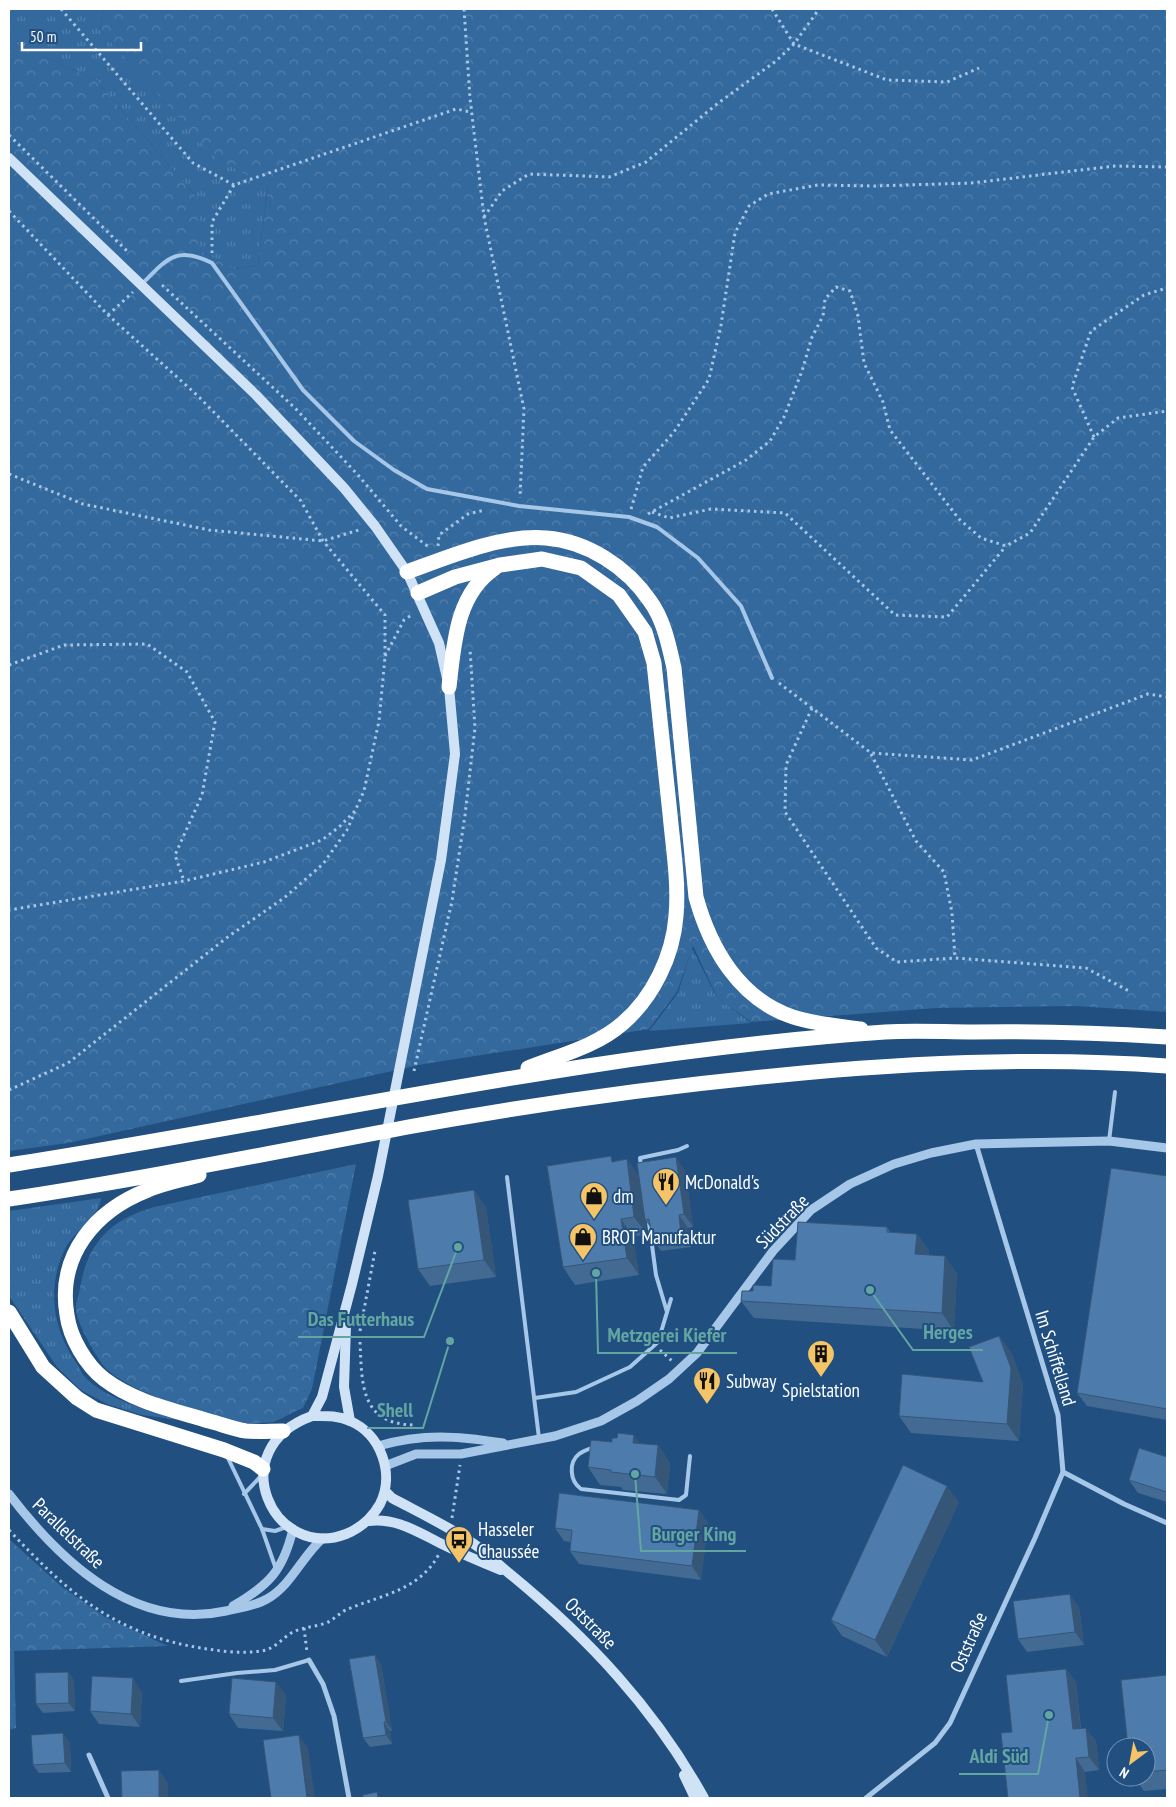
<svg xmlns="http://www.w3.org/2000/svg" width="1176" height="1807" viewBox="0 0 1176 1807" font-family="'PT Sans Narrow',sans-serif">
  <style>
    .grass { fill: url(#grass-tufts) }
    .forest { fill: url(#forest-crowns) }
    .lines { fill: none; stroke-linecap: round; stroke-linejoin: round }
    .path { stroke: #a6c7e8; stroke-width: 3; stroke-dasharray: 2.5 4; stroke-linecap: butt }
    .service { stroke: #a6c7e8; stroke-width: 4 }
    .minor { stroke: #a6c7e8; stroke-width: 5 }
    .tertiary { stroke: #a6c7e8; stroke-width: 9 }
    .secondary { stroke: #d0e3f6; stroke-width: 10 }
    .motorway { stroke: #fff; stroke-width: 15 }
    .wall { fill: #426a93 }
    .shaded-wall { fill: #365678 }
    .building { fill: #4d7bab; stroke: #365678 }
    .labels { text-anchor: middle; stroke-width: 4; stroke-linejoin: round; paint-order: stroke }
    .poi-label { font-size: 19px; fill: #fff; stroke: #204f80; text-anchor: start }
    .street-label { font-size: 19px; fill: #fff; stroke: #204f80 }
    .leader { fill: none; stroke: #63a6a1; stroke-width: 2 }
    .callout-dot { fill: #63a6a1; stroke: #204f80; stroke-width: 2 }
    .callout-label { font-size: 20px; text-anchor: middle; font-weight: bold; fill: #63a6a1; stroke: #204f80; stroke-width: 4; stroke-linejoin: round; paint-order: stroke }
  </style>
  <defs>
    <pattern id="grass-tufts" width="24" height="20" patternUnits="userSpaceOnUse" patternTransform="scale(1.25)"><rect width="24" height="20" fill="#34699e"/><path d="M3 7l-1-3M5 7V3M7 7l1-3M15 17l-1-3M17 17v-4M19 17l1-3" fill="none" stroke="#5280ad"/></pattern>
    <pattern id="forest-crowns" width="20" height="18" patternUnits="userSpaceOnUse" patternTransform="scale(1.25)"><rect width="20" height="18" fill="#34699e"/><path d="M2 6a3 3 0 1 1 6 0M12 15a3 3 0 1 1 6 0" fill="none" stroke="#5280ad"/></pattern>
  </defs>
  <rect width="100%" height="100%" fill="#204f80"/>
  <g class="grass">
    <polygon points="9,9 104,9 100,30 215,157 268,185 258,265 234,269 199,250 199,200 96,80 9,41"/>
    <polygon points="692,948 716,996 751,1023 649,1031 678,993"/>
    <path d="M101,1198C99,1218 74,1231 65,1249C46,1288 53,1330 77,1364C80,1369 83,1376 88,1380C109,1400 151,1411 178,1420L142,1415L107,1404L81,1390L57,1367L9,1296V1211Z"/>
  </g>
  <g class="forest">
    <polygon points="104,9 1167,9 1167,1012 1076,1006 936,1008 751,1022 717,997 693,946 677,992 649,1029 424,1064 68,1143 9,1151 9,41 96,80 199,200 199,250 235,269 258,265 268,186 215,158 100,30"/>
    <path d="M356,1164L312,1389L303,1408C295,1411 278,1421 273,1422C264,1423 251,1424 242,1423C210,1418 122,1390 103,1365C95,1354 78,1325 76,1311C75,1304 79,1295 80,1288C88,1242 110,1220 154,1207Z"/>
    <polygon points="9,1539 62,1587 105,1617 168,1646 14,1651 16,1728 9,1730"/>
  </g>
  <g class="lines">
    <g class="path">
      <polyline points="61,9 193,163 234,185"/>
      <polyline points="464,9 470,98 484,217 524,409 520,498"/>
      <polyline points="772,9 794,44 887,80 947,82 979,68"/>
      <polyline points="9,135 129,253"/>
      <polyline points="9,211 108,315 198,396 301,501 323,541 385,615 385,657 379,721 364,791 355,811 339,827 322,840 264,862 184,881 9,910"/>
      <polyline points="484,217 502,191 529,174 609,177 646,162 717,104 776,61 794,44 819,9"/>
      <polyline points="212,253 212,222 234,185 456,109 471,112"/>
      <polyline points="162,285 295,408 358,475 401,526 430,548"/>
      <polyline points="108,315 133,292"/>
      <polyline points="1094,437 1072,387 1091,331 1144,295 1167,288"/>
      <polyline points="9,474 83,504 209,530 323,541 362,529"/>
      <polyline points="631,509 643,467 674,432 709,379 721,325 735,233 749,206 768,194 818,185 874,186 971,183 1115,166 1167,167"/>
      <polyline points="652,512 669,518 711,509 785,513 895,615 947,617 1006,546"/>
      <polyline points="648,514 746,460 770,441 784,417 802,371 812,337 823,316 825,299 836,287 850,291 858,316 864,363 883,402 890,430 959,519 981,538 1006,546 1030,533 1094,437 1118,418 1167,411"/>
      <polyline points="438,546 439,535 468,514 485,510"/>
      <polyline points="385,656 404,620 413,614"/>
      <polyline points="9,665 64,645 147,644 187,672 215,722 202,795 175,855 184,881"/>
      <polyline points="779,683 871,753 972,760 1148,694 1167,697"/>
      <polyline points="812,708 786,765 785,812 876,948 897,962 955,958 1086,968 1129,991"/>
      <polyline points="871,754 916,841 944,872 952,913 955,958"/>
      <polyline points="414,1071 452,901 465,815 475,728 470,649"/>
      <polyline points="9,1090 68,1063 229,936 284,898 323,864 347,830 355,812"/>
      <polyline points="360,1331 375,1251"/>
      <path d="M360,1342C362,1384 360,1424 414,1425"/>
      <polyline points="660,1350 672,1361"/>
      <polyline points="452,1518 460,1465"/>
      <path d="M9,1530C67,1592 114,1634 201,1648C220,1651 241,1654 261,1651C274,1650 282,1638 293,1632C303,1627 315,1627 326,1623C334,1620 340,1612 348,1609C382,1595 420,1590 439,1554"/>
      <polyline points="304,1628 307,1652"/>
    </g>
    <g class="service">
      <path d="M141,285C167,259 176,245 212,263L303,390L354,441L394,470L427,489L519,506L629,517L657,527L698,558L741,606L772,678"/>
      <polyline points="1109,1141 1115,1092"/>
      <polyline points="641,1166 640,1158 678,1150 687,1146"/>
      <polyline points="507,1177 539,1438"/>
      <polyline points="649,1223 656,1275 667,1312"/>
      <polyline points="535,1398 576,1392 630,1367 658,1342 671,1299"/>
      <path d="M594,1447C589,1449 583,1451 579,1454C568,1463 570,1481 581,1489L679,1500L686,1495L690,1456"/>
      <polyline points="227,1456 262,1529 276,1569"/>
      <polyline points="244,1494 262,1475"/>
      <polyline points="262,1529 275,1531 289,1526"/>
      <polyline points="181,1681 237,1673 275,1670 309,1660"/>
    </g>
    <g class="minor">
      <polyline points="976,1144 1058,1415 1063,1472 1124,1504 1167,1523"/>
      <polyline points="309,1660 323,1684 334,1716 349,1798"/>
      <polyline points="89,1755 108,1798"/>
      <polyline points="866,1798 935,1743 950,1723 1035,1538 1063,1472"/>
    </g>
    <g class="tertiary">
      <path d="M378,1446C423,1433 457,1436 503,1443"/>
      <polyline points="385,1466 416,1454 461,1454 555,1436 601,1421 637,1401 669,1379 697,1353 773,1251 811,1210 850,1184 894,1164 931,1153 976,1144 1109,1141 1167,1148"/>
      <path d="M9,1494C61,1562 134,1631 226,1611C239,1608 255,1606 267,1599C291,1586 302,1556 323,1538"/>
      <path d="M233,1606C269,1585 283,1571 293,1529"/>
    </g>
    <g class="secondary">
      <path d="M9,158L256,395L344,488L375,526L407,572L439,643L449,687L455,754L441,860L378,1176L352,1284L322,1397L312,1416C221,1449 273,1562 346,1534C361,1528 372,1518 380,1504C395,1474 381,1434 350,1421C337,1415 325,1416 312,1416"/>
      <polyline points="346,1325 344,1387 350,1421"/>
      <path d="M385,1491L392,1498C422,1514 454,1529 481,1549C491,1557 500,1566 510,1574C588,1638 655,1709 704,1798"/>
      <path d="M368,1521C397,1517 419,1533 444,1545C462,1554 481,1562 501,1570"/>
      <polyline points="684,1775 695,1798"/>
    </g>
    <g class="motorway">
      <path d="M407,572C448,557 502,534 546,538C587,541 627,567 650,601C664,620 669,646 674,668L696,897C710,948 739,999 793,1017C815,1024 838,1026 861,1029"/>
      <path d="M418,593L455,577L500,565L542,559L581,568L619,595L645,632L654,663C659,713 665,764 670,814C673,847 679,883 676,916C673,956 653,997 623,1023C597,1046 561,1055 528,1068"/>
      <path d="M449,687C454,644 456,594 495,568"/>
      <path d="M9,1165C301,1120 590,1052 885,1032C915,1030 944,1032 974,1032C1038,1031 1103,1033 1167,1037"/>
      <path d="M199,1175C182,1180 164,1183 148,1190C94,1211 57,1256 67,1315C70,1338 86,1365 104,1379C134,1402 173,1410 209,1421C221,1424 233,1429 246,1431C258,1432 271,1431 283,1431"/>
      <path d="M9,1199C142,1179 275,1152 408,1127C539,1103 671,1085 803,1073C924,1062 1046,1057 1167,1066"/>
      <polyline points="9,1312 43,1367 77,1398 96,1410 224,1450 254,1462 263,1469"/>
    </g>
  </g>
  <g class="wall">
    <polygon points="627,1159 639,1177 647,1234 633,1237 639,1275 575,1285 563,1267 615,1161"/>
    <polygon points="685,1170 693,1227 688,1228 691,1247 661,1251 652,1238 651,1228 645,1220"/>
    <polygon points="1167,1176 1167,1420 1087,1406 1077,1393"/>
    <polygon points="474,1190 486,1208 496,1277 430,1286 418,1269"/>
    <polygon points="887,1227 890,1232 917,1234 929,1251 929,1255 957,1273 954,1331 754,1318 741,1301 753,1291 771,1286 795,1260"/>
    <polygon points="999,1336 1012,1354 1023,1385 1019,1441 911,1433 899,1416 983,1382"/>
    <polygon points="612,1442 658,1445 670,1463 667,1494 623,1490 621,1487 600,1485 588,1467"/>
    <polygon points="1167,1457 1167,1502 1138,1493 1129,1480"/>
    <polygon points="959,1502 887,1657 842,1636 831,1620"/>
    <polygon points="699,1510 708,1523 701,1580 579,1564 570,1551 571,1542 564,1541 555,1528"/>
    <polygon points="1079,1607 1084,1645 1027,1652 1018,1639"/>
    <polygon points="381,1664 392,1731 390,1731 392,1744 370,1747 363,1738"/>
    <polygon points="1066,1669 1076,1682 1081,1728 1096,1741 1099,1770 1085,1772 1012,1732"/>
    <polygon points="68,1672 74,1681 75,1711 43,1713 36,1704"/>
    <polygon points="1167,1675 1167,1789 1144,1791 1134,1777 1146,1777 1146,1747"/>
    <polygon points="142,1692 140,1727 99,1724 90,1711"/>
    <polygon points="286,1695 283,1731 238,1728 229,1714"/>
    <polygon points="70,1742 71,1772 39,1773 33,1765"/>
  </g>
  <g class="shaded-wall">
    <polygon points="676,1157 685,1170 693,1227 684,1214"/>
    <polygon points="627,1159 639,1177 647,1234 634,1217"/>
    <polygon points="474,1190 486,1208 496,1277 484,1260"/>
    <polygon points="679,1215 688,1228 691,1247 681,1234"/>
    <polygon points="621,1219 633,1237 639,1275 627,1258"/>
    <polygon points="917,1234 929,1251 928,1272 915,1254"/>
    <polygon points="945,1256 957,1273 954,1331 942,1313"/>
    <polygon points="999,1336 1012,1354 1023,1385 1019,1441 1007,1424"/>
    <polygon points="634,1435 646,1452 633,1443"/>
    <polygon points="658,1445 670,1463 667,1494 655,1477"/>
    <polygon points="947,1486 959,1502 887,1657 875,1640"/>
    <polygon points="699,1510 708,1523 701,1580 692,1566"/>
    <polygon points="1070,1594 1079,1607 1084,1645 1075,1632"/>
    <polygon points="375,1655 381,1664 392,1731 386,1722"/>
    <polygon points="1066,1669 1076,1682 1082,1743 1073,1729"/>
    <polygon points="68,1672 74,1681 75,1711 69,1703"/>
    <polygon points="133,1678 142,1692 140,1727 131,1714"/>
    <polygon points="276,1682 286,1695 283,1731 273,1718"/>
    <polygon points="384,1722 390,1731 392,1744 386,1735"/>
    <polygon points="1086,1728 1096,1741 1099,1770 1089,1757"/>
    <polygon points="63,1733 70,1742 71,1772 65,1763"/>
    <polygon points="299,1735 308,1748 315,1798 308,1798"/>
    <polygon points="1076,1758 1085,1772 1088,1798 1080,1798"/>
    <polygon points="159,1770 168,1783 168,1798 159,1798"/>
  </g>
  <g class="building">
    <polygon points="611,1156 612,1162 627,1159 634,1217 621,1219 627,1258 563,1267 547,1166"/>
    <polygon points="676,1157 684,1214 679,1215 681,1234 652,1238 649,1219 645,1220 637,1163"/>
    <polygon points="1111,1168 1167,1176 1167,1409 1077,1393"/>
    <polygon points="474,1190 484,1260 418,1269 408,1200"/>
    <polygon points="798,1222 887,1227 887,1232 917,1234 915,1254 945,1256 942,1313 741,1301 742,1291 753,1291 753,1285 771,1286 773,1259 795,1260"/>
    <polygon points="999,1336 1011,1368 1007,1424 899,1416 902,1374 983,1382 969,1347"/>
    <polygon points="618,1433 634,1435 633,1443 658,1445 655,1477 611,1472 611,1470 588,1467 591,1440 612,1442 612,1438 617,1438"/>
    <polygon points="1139,1448 1167,1457 1167,1492 1129,1480"/>
    <polygon points="903,1465 947,1486 875,1640 831,1620"/>
    <polygon points="559,1493 699,1510 692,1566 570,1551 572,1530 555,1528"/>
    <polygon points="1070,1594 1075,1632 1018,1639 1013,1601"/>
    <polygon points="375,1655 386,1722 384,1722 386,1735 363,1738 349,1659"/>
    <polygon points="1066,1669 1073,1729 1086,1728 1089,1757 1076,1758 1080,1798 1008,1798 1001,1733 1012,1732 1006,1675"/>
    <polygon points="68,1672 69,1703 36,1704 35,1673"/>
    <polygon points="1167,1675 1167,1770 1146,1772 1146,1747 1128,1747 1121,1680"/>
    <polygon points="92,1676 133,1678 131,1714 90,1711"/>
    <polygon points="232,1678 276,1682 273,1718 229,1714"/>
    <polygon points="63,1733 65,1763 33,1765 31,1735"/>
    <polygon points="299,1735 307,1798 271,1798 263,1740"/>
    <polygon points="159,1770 159,1798 122,1798 121,1771"/>
    <polygon points="377,1792 378,1798 363,1798 363,1795"/>
    <polygon points="67,1797 93,1797 94,1798 68,1798"/>
  </g>
  <defs>
    <symbol id="restaurant-pin" viewBox="-11 -11 22 30"><path d="M0 17L-7.5 6A9.5 9.5 0 1 1 7.5 6Z" fill="#f5c466" stroke="#204f80"/><path d="M-5-6h1v4h1v-4h1v4h1v-4h1v5L-1.5 .5V6h-2V.5L-5-1ZM5-6V6H3V1.5H1.5Q1.5-4 5-6Z" fill="#111"/></symbol>
    <symbol id="shop-pin" viewBox="-11 -11 22 30"><path d="M0 17L-7.5 6A9.5 9.5 0 1 1 7.5 6Z" fill="#f5c466" stroke="#204f80"/><path d="M-5-2.5h2.3a2.7 3.5 0 0 1 5.4 0H5L5.5 6h-11ZM-1.5-2.5h3a1.5 2.3 0 0 0-3 0Z" fill="#111"/></symbol>
    <symbol id="building-pin" viewBox="-11 -11 22 30"><path d="M0 17L-7.5 6A9.5 9.5 0 1 1 7.5 6Z" fill="#f5c466" stroke="#204f80"/><path d="M-4-6H4V6H1V3H-1V6H-4ZM-2.5-4.3h1.7v1.8h-1.7ZM.8-4.3h1.7v1.8H.8ZM-2.5-1h1.7V.8h-1.7ZM.8-1h1.7V.8H.8Z" fill="#111"/></symbol>
    <symbol id="bus-pin" viewBox="-11 -11 22 30"><path d="M0 17L-7.5 6A9.5 9.5 0 1 1 7.5 6Z" fill="#f5c466" stroke="#204f80"/><path d="M-5-6H5V4H4V6H2V4H-2V6H-4V4H-5ZM-3.5-4V0h7V-4ZM-3.5 1.2v1.5H-2V1.2ZM2 1.2v1.5H3.5V1.2Z" fill="#111"/></symbol>
  </defs>
  <g fill-rule="evenodd">
    <use href="#restaurant-pin" x="650" y="1166" width="32" height="43"/>
    <use href="#shop-pin" x="578" y="1180" width="32" height="43"/>
    <use href="#shop-pin" x="567" y="1221" width="32" height="43"/>
    <use href="#building-pin" x="805" y="1338" width="32" height="43"/>
    <use href="#restaurant-pin" x="691" y="1365" width="32" height="43"/>
    <use href="#bus-pin" x="443" y="1524" width="32" height="43"/>
  </g>
  <g class="labels">
    <g class="poi-label">
      <text x="685" y="1189">McDonald's</text>
      <text x="613" y="1203">dm</text>
      <text x="602" y="1244">BROT Manufaktur</text>
      <text x="726" y="1388">Subway</text>
      <text x="821" y="1397" text-anchor="middle">Spielstation</text>
      <text x="478" y="1536">Hasseler<tspan x="478" dy="22">Chaussée</tspan></text>
    </g>
    <g class="street-label">
      <text transform="translate(782 1221) rotate(-46)" y="7">Südstraße</text>
      <text transform="translate(1056 1358) rotate(73)" y="7">Im Schiffelland</text>
      <text transform="translate(69 1533) rotate(44)" y="7">Parallelstraße</text>
      <text transform="translate(591 1623) rotate(45)" y="7">Oststraße</text>
      <text transform="translate(968 1642) rotate(-66)" y="7">Oststraße</text>
    </g>
  </g>
  <path class="leader" d="M458 1247L424 1337H298M870 1290L913 1350H983M596 1273L598 1353H737M450 1341L423 1428H367M635 1474L641 1551H746M1049 1715L1038 1774H959"/>
  <g class="callout-dot">
    <circle cx="458" cy="1247" r="5"/>
    <circle cx="870" cy="1290" r="5"/>
    <circle cx="596" cy="1273" r="5"/>
    <circle cx="450" cy="1341" r="5"/>
    <circle cx="635" cy="1474" r="5"/>
    <circle cx="1049" cy="1715" r="5"/>
  </g>
  <g class="callout-label">
    <text x="361" y="1326">Das Futterhaus</text>
    <text x="948" y="1339">Herges</text>
    <text x="667" y="1342">Metzgerei Kiefer</text>
    <text x="395" y="1417">Shell</text>
    <text x="694" y="1541">Burger King</text>
    <text x="999" y="1763">Aldi Süd</text>
  </g>
  <rect width="1176" height="1807" fill="none" stroke="#ffffff" stroke-width="20"/>
  <g transform="translate(1131 1762) rotate(212)"><circle r="24" fill="#204f80" stroke="#7995b3"/>
  <path d="M0-4L9 19L0 12L-9 19Z" fill="#f5c466"/>
  <text y="-8" font-size="14" font-weight="bold" text-anchor="middle" fill="#ffffff">N</text>
  </g>
  <path d="M22 42v8h119v-8" fill="none" stroke="#ffffff" stroke-width="2.5"/>
  <text x="30" y="42" font-size="15" fill="#ffffff" stroke="#204f80" stroke-width="4" paint-order="stroke">50 m</text>
</svg>
